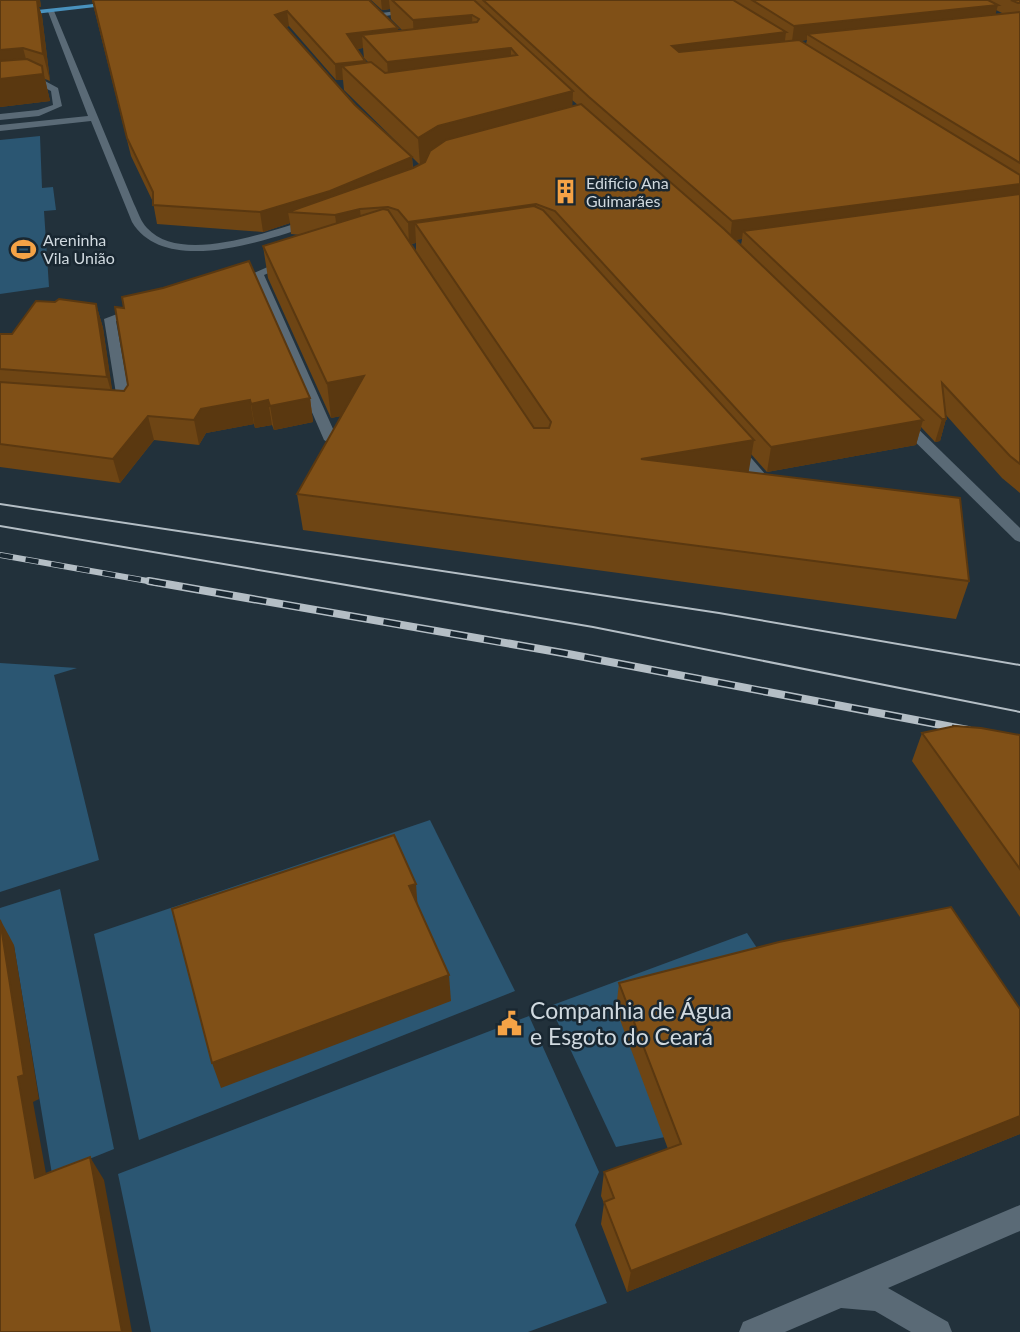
<svg xmlns="http://www.w3.org/2000/svg" width="1020" height="1332" viewBox="0 0 1020 1332" font-family="Lato,sans-serif">
  <style>
    .green { fill: #2b5672 }
    .lines { fill: none; stroke-linecap: round; stroke-linejoin: round }
    .service { fill: #5a6a76; fill-rule: evenodd }
    .minor { fill: #5a6a76; fill-rule: evenodd }
    .primary { fill: #4992be; fill-rule: evenodd }
    .tram { stroke: #b4bec5; stroke-width: 2 }
    .rail-far1-casing { stroke: #b4bec5; stroke-width: 6 }
    .rail-casing { stroke: #b4bec5; stroke-width: 8 }
    .rail-far1 { stroke: #192731; stroke-width: 4.5; stroke-dasharray: 13; stroke-linecap: butt }
    .rail { stroke: #192731; stroke-width: 5; stroke-dasharray: 17; stroke-linecap: butt }
    .wall { fill: #6e4514; fill-rule: evenodd }
    .shaded-wall { fill: #5a3810 }
    .building { fill: #805017; stroke: #5a3810; stroke-width: 2 }
    .labels { text-anchor: middle; stroke-width: 5; stroke-linejoin: round; paint-order: stroke }
    .far-poi-label { font-size: 16px; fill: #d0d9df; stroke: #192731; text-anchor: start }
    .near-poi-label { font-size: 23px; fill: #d0d9df; stroke: #192731; text-anchor: start }
  </style>
  <rect width="100%" height="100%" fill="#22313b"/>
  <g class="green">
    <polygon points="40,136 42,188 53,187 56,210 44,211 49,287 0,294 0,140"/>
    <polygon points="0,663 77,668 54,675 99,860 0,892"/>
    <polygon points="430,820 515,991 139,1140 94,934"/>
    <polygon points="60,889 114,1149 52,1174 14,946 0,950 0,908"/>
    <polygon points="747,933 771,969 665,1137 616,1147 550,1006"/>
    <polygon points="529,1016 599,1172 575,1225 607,1303 528,1332 151,1332 118,1174"/>
  </g>
  <g class="lines">
    <g class="service">
      <polygon points="359,0 367,0 381,13 413,9 417,11 379,17"/>
      <polygon points="29,77 45,81 58,88 62,106 39,116 0,120 0,114 38,110 53,105 51,91 35,83 0,85 0,79"/>
    </g>
    <g class="minor">
      <path d="M47,9L54,11L134,204C138,212 141,222 147,228C182,266 271,230 311,219L316,222L315,224C267,240 165,277 132,222L91,121L0,131V125L88,116Z"/>
      <polygon points="288,258 292,259 292,263 264,275 338,440 331,444 324,440 252,274"/>
      <polygon points="138,306 144,310 142,313 116,321 132,410 125,414 114,409 118,406 104,319"/>
      <polygon points="903,418 908,419 1020,528 1020,542 1015,540 898,425 896,422"/>
      <polygon points="735,444 740,445 765,474 767,477 765,480 755,480 730,451 728,448"/>
      <polygon points="1020,1205 1020,1231 888,1288 948,1322 952,1332 911,1332 875,1311 841,1308 785,1332 739,1332 743,1322"/>
    </g>
    <polygon class="primary" points="131,0 156,0 0,18 0,14"/>
    <g class="tram">
      <polyline points="0,504 719,613 1020,665"/>
      <polyline points="0,526 593,627 1020,712"/>
    </g>
    <defs>
      <polyline id="rail-far1" points="0,555 159,583"/>
      <polyline id="rail" points="149,581 563,653 968,730"/>
    </defs>
    <use href="#rail-far1" class="rail-far1-casing"/>
    <use href="#rail" class="rail-casing"/>
    <use href="#rail-far1" class="rail-far1"/>
    <use href="#rail" class="rail"/>
  </g>
  <g class="wall">
    <polygon points="0,0 40,0 41,7 39,7 42,16 50,81 45,79 50,101 0,107"/>
    <path d="M92,0H369L398,31L402,30L391,19L390,9L382,10L371,0H1020V493L1002,478L946,415V419L940,441L935,442L921,427L916,445L767,472L751,454L748,472L969,581L956,619L303,530L297,494L341,416L331,418L268,278L263,246L300,235L291,234L290,223L263,232L157,224L153,202L131,156ZM996,10L1004,14L995,15ZM289,26L336,80H343L344,90L409,154L355,105L286,27ZM807,40L806,44L799,41ZM363,48L364,58L368,62L365,63L357,49ZM572,100L578,105L572,107ZM412,157L420,165L426,160L425,162L413,168ZM742,239L741,245L735,240ZM416,243V252L411,244Z"/>
    <polygon points="55,302 96,304 103,328 112,391 310,398 313,422 274,430 272,425 255,428 254,424 206,433 199,445 154,440 120,483 0,467 0,334 12,334"/>
    <polygon points="922,733 1020,735 1020,917 912,761"/>
    <polygon points="619,983 1020,1009 1020,1134 627,1292 601,1224 604,1203 601,1196 604,1172 668,1149 616,1009"/>
  </g>
  <g class="shaded-wall">
    <polygon points="0,0 40,0 41,7 39,7 42,16 50,81 43,54"/>
    <polygon points="381,0 389,0 390,9 382,10"/>
    <polygon points="998,5 994,20 807,34 807,40 792,41 794,26"/>
    <polygon points="287,11 289,26 277,30 275,15"/>
    <polygon points="472,15 473,37 414,42 413,20"/>
    <polygon points="398,28 399,44 362,35 363,48 348,50 347,34"/>
    <polygon points="786,32 784,48 671,63 672,46"/>
    <polygon points="23,48 30,74 0,76 0,50"/>
    <polygon points="511,48 511,71 389,86 387,62"/>
    <polygon points="365,61 366,78 342,66 343,80 336,80 335,64"/>
    <polygon points="42,66 50,101 0,107 0,79"/>
    <polygon points="573,91 572,116 439,151 420,165 418,138 438,126"/>
    <polygon points="412,157 413,175 288,212 290,223 263,232 260,212"/>
    <polygon points="1020,184 1020,202 743,231 742,239 730,240 732,221"/>
    <polygon points="536,204 536,226 415,223 416,243 409,244 408,222"/>
    <polygon points="360,209 362,231 338,237 335,215"/>
    <polygon points="96,304 103,328 114,402 107,377"/>
    <polygon points="364,376 367,411 331,418 327,383"/>
    <polygon points="310,398 313,422 274,430 270,406"/>
    <polygon points="250,400 254,424 206,433 199,445 194,420 201,409"/>
    <polygon points="268,400 272,425 255,428 251,404"/>
    <polygon points="148,416 154,440 120,483 113,459"/>
    <polygon points="942,419 946,419 940,441 935,442"/>
    <polygon points="923,420 916,445 767,472 771,447"/>
    <polygon points="754,440 748,476 641,459"/>
    <polygon points="416,884 418,911 409,886"/>
    <polygon points="0,919 14,945 39,1099 33,1102 51,1201 35,1178 18,1077"/>
    <polygon points="449,975 451,1001 221,1088 212,1063"/>
    <polygon points="1020,1116 1020,1134 627,1292 631,1271"/>
    <polygon points="90,1157 104,1180 132,1332 122,1332"/>
  </g>
  <g class="building">
    <polygon points="0,0 37,0 43,54 23,48 0,50"/>
    <polygon points="93,0 369,0 398,28 347,34 365,61 335,64 287,11 275,15 355,105 412,157 330,191 260,212 153,205 153,192 127,138"/>
    <polygon points="392,0 474,0 573,91 438,126 418,138 342,66 371,62 385,73 517,55 511,48 387,62 362,35 477,22 479,19 472,15 413,20"/>
    <polygon points="483,0 733,0 786,32 672,46 679,52 799,40 1020,175 1020,184 732,221 589,97"/>
    <polygon points="752,0 988,0 998,5 794,26"/>
    <polygon points="1011,0 1020,0 1020,3 1018,3"/>
    <polygon points="1020,12 1020,163 807,34"/>
    <polygon points="27,59 42,66 43,74 0,79 0,61"/>
    <polygon points="581,104 724,229 923,420 771,447 555,211 536,204 408,222 398,210 388,207 360,209 335,215 288,212 413,168 425,162 430,151 446,140"/>
    <polygon points="1020,194 1020,464 1010,456 942,383 946,419 942,419 743,231"/>
    <polygon points="534,206 543,210 754,440 641,459 960,498 969,581 297,494 364,376 327,383 263,246 383,209 388,210 534,428 549,428 551,422 415,223"/>
    <polygon points="249,261 310,398 270,406 268,400 251,404 250,400 201,409 194,420 148,416 113,459 0,444 0,382 124,391 128,385 115,307 124,308 122,297 163,288"/>
    <polygon points="59,299 96,304 107,377 0,369 0,334 12,334 36,301 55,302"/>
    <polygon points="955,726 981,728 1020,735 1020,869 922,733"/>
    <polygon points="394,835 416,884 409,886 449,975 212,1063 172,909"/>
    <polygon points="951,907 1020,1009 1020,1116 631,1271 604,1202 614,1198 604,1172 681,1144 619,983 779,942"/>
    <polygon points="0,920 24,1075 18,1077 35,1178 90,1157 122,1332 0,1332"/>
  </g>
  <defs>
    <symbol id="building-bare" viewBox="-9 -9 18 18"><path d="M-4-6H4V6H1V3H-1V6H-4ZM-2.5-4.3h1.7v1.8h-1.7ZM.8-4.3h1.7v1.8H.8ZM-2.5-1h1.7V.8h-1.7ZM.8-1h1.7V.8H.8Z" fill="#f5a346" stroke="#192731" stroke-width="2.5" paint-order="stroke"/></symbol>
    <symbol id="stadium-bare" viewBox="-9 -9 18 18"><path d="M0-5a6.5 5 0 1 0 0 10a6.5 5 0 1 0 0-10ZM-3.5-1.8h7v3.6h-7Z" fill="#f5a346" stroke="#192731" stroke-width="2.5" paint-order="stroke"/></symbol>
    <symbol id="civic-bare" viewBox="-9 -9 18 18"><path d="M-.6-6.5H3V-4.5H.6V-3L4-1V1h2V6H-6V1h2V-1L-.6-3ZM-1.2 2.5V6h2.4V2.5Z" fill="#f5a346" stroke="#192731" stroke-width="2.5" paint-order="stroke"/></symbol>
  </defs>
  <g fill-rule="evenodd">
    <use href="#building-bare" x="548" y="174" width="35" height="35"/>
    <use href="#stadium-bare" x="6" y="232" width="35" height="35"/>
    <use href="#civic-bare" x="492" y="1006" width="35" height="35"/>
  </g>
  <g class="labels">
    <g class="far-poi-label">
      <text x="586" y="189">Edifício Ana<tspan x="586" dy="18">Guimarães</tspan></text>
      <text x="43" y="246">Areninha<tspan x="43" dy="18">Vila União</tspan></text>
    </g>
    <g class="near-poi-label">
      <text x="530" y="1019">Companhia de Água<tspan x="530" dy="26">e Esgoto do Ceará</tspan></text>
    </g>
  </g>
</svg>
